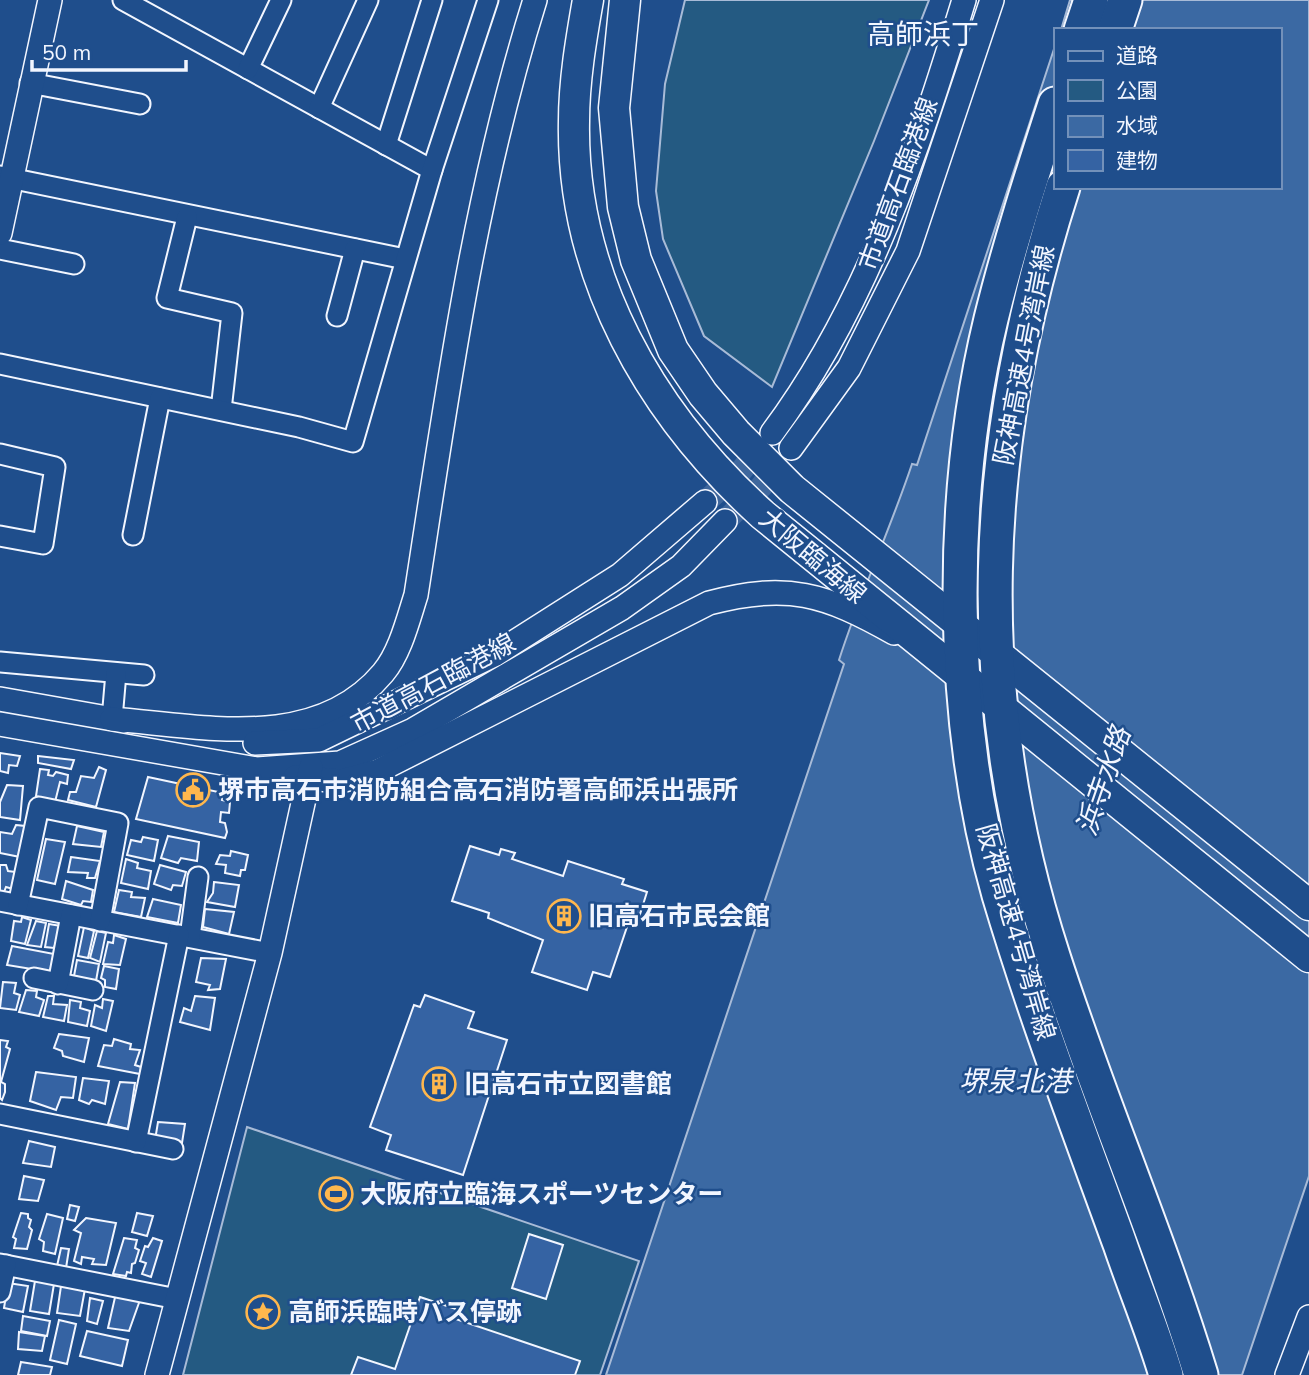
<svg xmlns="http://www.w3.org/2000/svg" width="1309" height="1375" viewBox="0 0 1309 1375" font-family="Mulish,'Noto Sans JP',sans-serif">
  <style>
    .green { fill: #245a82; stroke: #a8bbd7; stroke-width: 2 }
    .water { fill: #3b69a3; stroke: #a8bbd7; stroke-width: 2 }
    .building { fill: #3563a3; stroke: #f2f6ff; stroke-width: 2 }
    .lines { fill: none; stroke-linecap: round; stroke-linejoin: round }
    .tertiary-tunnel { stroke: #3f679d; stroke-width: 23; stroke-dasharray: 23 11; stroke-linecap: butt }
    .minor-casing { stroke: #f2f6ff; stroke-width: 23 }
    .tertiary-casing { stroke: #f2f6ff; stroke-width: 26 }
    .primary-casing { stroke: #f2f6ff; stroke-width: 33 }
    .motorway-casing { stroke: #f2f6ff; stroke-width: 37 }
    .minor { stroke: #1f4e8c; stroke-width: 19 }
    .tertiary { stroke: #1f4e8c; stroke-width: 23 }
    .primary { stroke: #1f4e8c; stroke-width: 30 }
    .motorway { stroke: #1f4e8c; stroke-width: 33 }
    .labels { text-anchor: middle; stroke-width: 5; stroke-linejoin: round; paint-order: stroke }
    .street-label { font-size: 26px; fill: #f2f6ff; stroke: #1f4e8c }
    .poi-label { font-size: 26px; font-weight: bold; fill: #f2f6ff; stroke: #1f4e8c; text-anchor: start }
    .neighbourhood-label { font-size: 28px; fill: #f2f6ff; stroke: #1f4e8c }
    .water-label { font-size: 28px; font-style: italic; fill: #f2f6ff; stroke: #1f4e8c }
  </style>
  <rect width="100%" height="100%" fill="#1f4e8c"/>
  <g class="green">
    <polygon points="685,0 929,0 874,141 772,387 704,336 663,239 656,191 665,84"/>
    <polygon points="247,1127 639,1261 600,1375 183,1375"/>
  </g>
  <path class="water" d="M1070,0H1309V1176L1242,1375H606L844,664L839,660C860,594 890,530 912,464L917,465L1055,46V187H1279V30H1061Z"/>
  <g class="building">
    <polygon points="0,753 20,756 17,766 9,765 8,773 0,771"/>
    <polygon points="38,756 74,760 71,769 38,763"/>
    <polygon points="99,767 106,770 96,807 68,800 70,792 76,792 81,776 94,778"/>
    <polygon points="40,769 49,770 48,775 53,776 56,772 68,775 67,784 60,782 55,802 36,796"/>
    <polygon points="148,777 223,793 222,800 230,802 229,813 221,812 220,822 225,823 227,832 225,838 136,819"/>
    <polygon points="7,785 23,786 20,820 0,817 0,802"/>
    <polygon points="16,825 25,826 20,857 0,853 0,832 12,834"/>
    <polygon points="77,826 104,832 101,847 73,844"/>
    <polygon points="168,836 199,842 197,861 181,858 178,863 161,858"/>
    <polygon points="143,837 158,840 154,861 127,855 131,840 141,842"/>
    <polygon points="46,839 65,842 55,884 37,880"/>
    <polygon points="470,846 499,855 501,849 515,853 512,859 563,876 568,861 624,879 622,884 647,892 636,927 628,924 610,977 593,972 587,990 532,972 543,940 488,918 489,913 452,901"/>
    <polygon points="231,851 248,855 245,870 241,870 240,876 225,873 226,865 216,864 220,855 230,856"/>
    <polygon points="71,857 100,861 95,878 87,878 88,873 68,872"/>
    <polygon points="126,859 138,863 137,868 151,871 148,889 121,883"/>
    <polygon points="0,865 6,865 8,871 16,872 13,889 6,887 4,892 0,891"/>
    <polygon points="160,865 186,872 182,886 173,885 171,890 154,884"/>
    <polygon points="66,881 93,890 91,902 83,901 81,905 62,899"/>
    <polygon points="214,882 239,885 235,907 207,902 213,893"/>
    <polygon points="119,890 132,892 131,897 145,898 141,917 114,912"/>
    <polygon points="153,899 181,905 178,923 147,917"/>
    <polygon points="205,909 234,912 229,934 203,927"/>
    <polygon points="22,917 31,920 25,944 11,941 14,921 21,922"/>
    <polygon points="36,921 46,923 41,947 27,945"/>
    <polygon points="49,924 61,926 54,948 45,947"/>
    <polygon points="84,927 94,931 88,958 78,956"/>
    <polygon points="97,931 106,933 100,962 90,958"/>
    <polygon points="114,935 126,939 120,965 103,964 108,942 113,943"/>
    <polygon points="12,946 54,954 50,972 7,965"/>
    <polygon points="201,958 226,959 220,989 208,990 210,985 196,982"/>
    <polygon points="77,960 99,964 96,981 74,976"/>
    <polygon points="104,966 119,969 116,989 105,987 105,980 101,978"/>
    <polygon points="3,982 16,983 14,993 20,995 16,1010 0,1008"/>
    <polygon points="26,990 37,991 36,997 44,1000 39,1016 19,1012"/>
    <polygon points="425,995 474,1012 468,1028 507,1040 463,1175 386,1150 391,1135 370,1127 414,1005 420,1007"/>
    <polygon points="48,996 54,996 53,1004 67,1005 64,1021 43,1017"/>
    <polygon points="195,996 215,998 210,1030 180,1022 184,1008 191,1011"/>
    <polygon points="103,999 113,1001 106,1031 91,1026 95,1005 102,1008"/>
    <polygon points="70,1000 81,1002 80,1008 90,1011 87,1026 68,1022"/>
    <polygon points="59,1034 89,1038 84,1062 63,1056 62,1051 54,1048"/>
    <polygon points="114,1039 131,1044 130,1049 140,1050 135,1065 141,1067 140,1074 98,1066 104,1045 112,1046"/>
    <polygon points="0,1040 8,1041 6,1047 10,1049 1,1082 5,1084 5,1092 2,1100 0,1098"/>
    <polygon points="36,1072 76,1077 73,1098 61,1097 56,1110 30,1101"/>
    <polygon points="83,1078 109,1081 105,1104 92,1100 89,1104 79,1100"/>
    <polygon points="120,1082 135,1083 128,1129 108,1124"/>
    <polygon points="158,1122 185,1124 182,1143 155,1140"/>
    <polygon points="29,1141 55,1147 51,1167 23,1163"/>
    <polygon points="24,1176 44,1180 38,1201 19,1199"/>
    <polygon points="70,1205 79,1207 75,1221 67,1219"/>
    <polygon points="21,1213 28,1214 28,1218 31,1220 29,1227 32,1230 27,1249 14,1248 16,1239 13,1237"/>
    <polygon points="137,1213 153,1216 147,1236 132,1232"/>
    <polygon points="47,1214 63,1218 55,1254 43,1251 44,1242 39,1239"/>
    <polygon points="86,1218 116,1223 106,1265 92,1264 94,1259 82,1257 81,1264 74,1261 81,1233 74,1230"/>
    <polygon points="529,1234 563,1245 546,1299 512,1288"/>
    <polygon points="124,1238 137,1240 135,1248 139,1250 135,1263 132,1264 131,1273 127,1272 126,1276 113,1274"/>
    <polygon points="153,1238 162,1241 151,1277 142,1274 146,1263 140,1261 145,1246 148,1247"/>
    <polygon points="61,1248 69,1249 66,1268 57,1266"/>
    <polygon points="35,1281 54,1284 49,1314 30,1311"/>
    <polygon points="8,1283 28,1286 23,1312 4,1308"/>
    <polygon points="61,1286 85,1289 80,1316 57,1313"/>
    <polygon points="116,1293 140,1300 129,1331 108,1328"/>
    <polygon points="420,1297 459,1310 456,1319 580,1361 575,1375 351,1375 358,1357 395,1369"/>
    <polygon points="90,1298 103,1301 97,1324 87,1321"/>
    <polygon points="23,1316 50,1321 47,1336 21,1331"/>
    <polygon points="59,1320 76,1324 67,1364 50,1360"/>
    <polygon points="87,1331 128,1340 122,1366 80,1356"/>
    <polygon points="19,1332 45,1336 42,1351 18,1349"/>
    <polygon points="21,1362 52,1367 50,1375 18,1375"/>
  </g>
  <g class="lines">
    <g class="tertiary-tunnel">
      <polyline points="705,502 741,471 764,443"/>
      <polyline points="725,521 761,487 783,459"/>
    </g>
    <defs>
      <g id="minor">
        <polyline points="123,0 432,170"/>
        <polyline points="248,69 281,0"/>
        <polyline points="30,83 140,104"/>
        <polyline points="319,108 368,0"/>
        <polyline points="386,145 432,0"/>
        <polyline points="0,176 405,259"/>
        <polyline points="187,217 167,298 232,313 221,410"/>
        <polyline points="0,249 74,264"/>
        <polyline points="337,316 355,249"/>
        <polyline points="0,364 299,427 353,442 432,170 488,0"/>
        <polyline points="0,454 55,467 43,544 0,536"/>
        <polyline points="133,535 160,398"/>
        <polyline points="0,662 144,675"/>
        <polyline points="112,719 116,673"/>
        <polyline points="0,901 270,953"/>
        <polyline points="18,905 39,807 118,823 100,921"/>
        <polyline points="190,937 198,877"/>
        <polyline points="34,978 93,990"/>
        <polyline points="58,984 71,915"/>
        <polyline points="0,1114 173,1149"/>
        <polyline points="136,1142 179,935"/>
        <polyline points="0,1264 177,1299"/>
        <polyline points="0,1292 6,1265"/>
      </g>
      <g id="tertiary">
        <polyline points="0,233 50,0"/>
        <path d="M772,433C867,306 918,150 964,0"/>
        <polyline points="791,448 849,368 908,251 992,0"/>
        <polyline points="0,699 124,721"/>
        <path d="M112,719C202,726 316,753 383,673C400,653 408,620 416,595C447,395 474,194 535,0"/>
        <polyline points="0,724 257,769 340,763 413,730 622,608 681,566 725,521"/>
        <polyline points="255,743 319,740 494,655 620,575 705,502"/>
        <path d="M295,777L341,781L378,771L709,603C787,582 825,594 894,633"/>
        <polyline points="157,1375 270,953 311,767"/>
        <polyline points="1287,1375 1309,1317"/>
      </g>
      <g id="primary">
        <path d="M588,0C581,40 574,81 574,121C571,276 651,414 763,515L1309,957"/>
        <polyline points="625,0 614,108 623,207 636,260 673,350 703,394 736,433 792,489 1309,905"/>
      </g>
      <g id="motorway">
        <polyline points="1081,30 1091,0"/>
        <polyline points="1115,30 1125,0"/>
        <path d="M1055,104C1032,175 1009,246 991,319C948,496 949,720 999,895C1034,1013 1078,1128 1120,1244C1135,1288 1153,1331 1166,1375"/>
        <path d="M1063,187C980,445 969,697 1053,956C1098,1097 1158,1234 1201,1375"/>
      </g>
    </defs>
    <use href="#minor" class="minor-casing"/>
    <use href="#tertiary" class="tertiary-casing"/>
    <use href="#primary" class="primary-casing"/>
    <use href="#motorway" class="motorway-casing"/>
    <use href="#minor" class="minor"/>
    <use href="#tertiary" class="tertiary"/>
    <use href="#primary" class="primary"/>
    <use href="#motorway" class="motorway"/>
  </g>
  <defs>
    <symbol id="civic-ring" viewBox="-11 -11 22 22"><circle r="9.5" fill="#1f4e8c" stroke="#ffb74d" stroke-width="1.5"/><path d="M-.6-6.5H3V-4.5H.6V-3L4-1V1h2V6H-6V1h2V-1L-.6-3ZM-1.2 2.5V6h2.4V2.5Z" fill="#ffb74d"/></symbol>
    <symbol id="building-ring" viewBox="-11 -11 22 22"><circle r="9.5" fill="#1f4e8c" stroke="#ffb74d" stroke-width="1.5"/><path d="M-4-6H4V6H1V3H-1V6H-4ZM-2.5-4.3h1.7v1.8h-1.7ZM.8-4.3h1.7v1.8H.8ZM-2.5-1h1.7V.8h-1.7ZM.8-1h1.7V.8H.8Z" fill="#ffb74d"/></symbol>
    <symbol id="stadium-ring" viewBox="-11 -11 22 22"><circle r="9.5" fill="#1f4e8c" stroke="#ffb74d" stroke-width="1.5"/><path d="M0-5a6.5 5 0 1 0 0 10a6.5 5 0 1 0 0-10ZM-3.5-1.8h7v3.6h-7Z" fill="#ffb74d"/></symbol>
    <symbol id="sight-ring" viewBox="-11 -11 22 22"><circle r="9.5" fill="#1f4e8c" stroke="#ffb74d" stroke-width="1.5"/><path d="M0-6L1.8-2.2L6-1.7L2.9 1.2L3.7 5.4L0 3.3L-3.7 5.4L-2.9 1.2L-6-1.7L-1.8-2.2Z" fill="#ffb74d"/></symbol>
  </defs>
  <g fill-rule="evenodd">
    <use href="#civic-ring" x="174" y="771" width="38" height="38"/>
    <use href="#building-ring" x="545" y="897" width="38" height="38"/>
    <use href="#building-ring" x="420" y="1065" width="38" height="38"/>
    <use href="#stadium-ring" x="317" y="1175" width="38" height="38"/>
    <use href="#sight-ring" x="244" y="1293" width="38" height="38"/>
  </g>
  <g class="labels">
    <g class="street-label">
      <text transform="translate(898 184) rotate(-70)" y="9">市道高石臨港線</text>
      <text transform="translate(1024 355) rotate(-79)" y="9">阪神高速4号湾岸線</text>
      <text transform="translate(813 556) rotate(40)" y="9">大阪臨海線</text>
      <text transform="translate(433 683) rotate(-28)" y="9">市道高石臨港線</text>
      <text transform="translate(1016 932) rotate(74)" y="9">阪神高速4号湾岸線</text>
    </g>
    <g class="poi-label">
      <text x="218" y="799">堺市高石市消防組合高石消防署高師浜出張所</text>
      <text x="588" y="925">旧高石市民会館</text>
      <text x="464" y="1093">旧高石市立図書館</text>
      <text x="360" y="1203">大阪府立臨海スポーツセンター</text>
      <text x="288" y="1321">高師浜臨時バス停跡</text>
    </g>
    <g class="neighbourhood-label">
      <text x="923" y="44">高師浜丁</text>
    </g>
    <g class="water-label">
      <text transform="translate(1103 781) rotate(-71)" y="10">浜寺水路</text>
      <text x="1015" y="1091">堺泉北港</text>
    </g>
  </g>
  <rect x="1054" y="28" width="228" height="161" fill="#1f4e8c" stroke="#7391ba" stroke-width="2"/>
  <rect x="1068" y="51" width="35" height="10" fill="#1f4e8c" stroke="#7391ba" stroke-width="2"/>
  <text x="1116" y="63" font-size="21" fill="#f2f6ff">道路</text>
  <rect x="1068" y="80" width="35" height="21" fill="#245a82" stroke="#7391ba" stroke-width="2"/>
  <text x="1116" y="98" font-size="21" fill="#f2f6ff">公園</text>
  <rect x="1068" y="116" width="35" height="21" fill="#3b69a3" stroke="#7391ba" stroke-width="2"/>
  <text x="1116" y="133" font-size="21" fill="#f2f6ff">水域</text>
  <rect x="1068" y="150" width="35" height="21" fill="#3563a3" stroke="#7391ba" stroke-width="2"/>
  <text x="1116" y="168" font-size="21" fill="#f2f6ff">建物</text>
  <path d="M32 60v10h154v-10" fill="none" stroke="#f2f6ff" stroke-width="3.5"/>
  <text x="42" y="60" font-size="21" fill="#f2f6ff" stroke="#1f4e8c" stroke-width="5" paint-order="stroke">50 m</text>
</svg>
